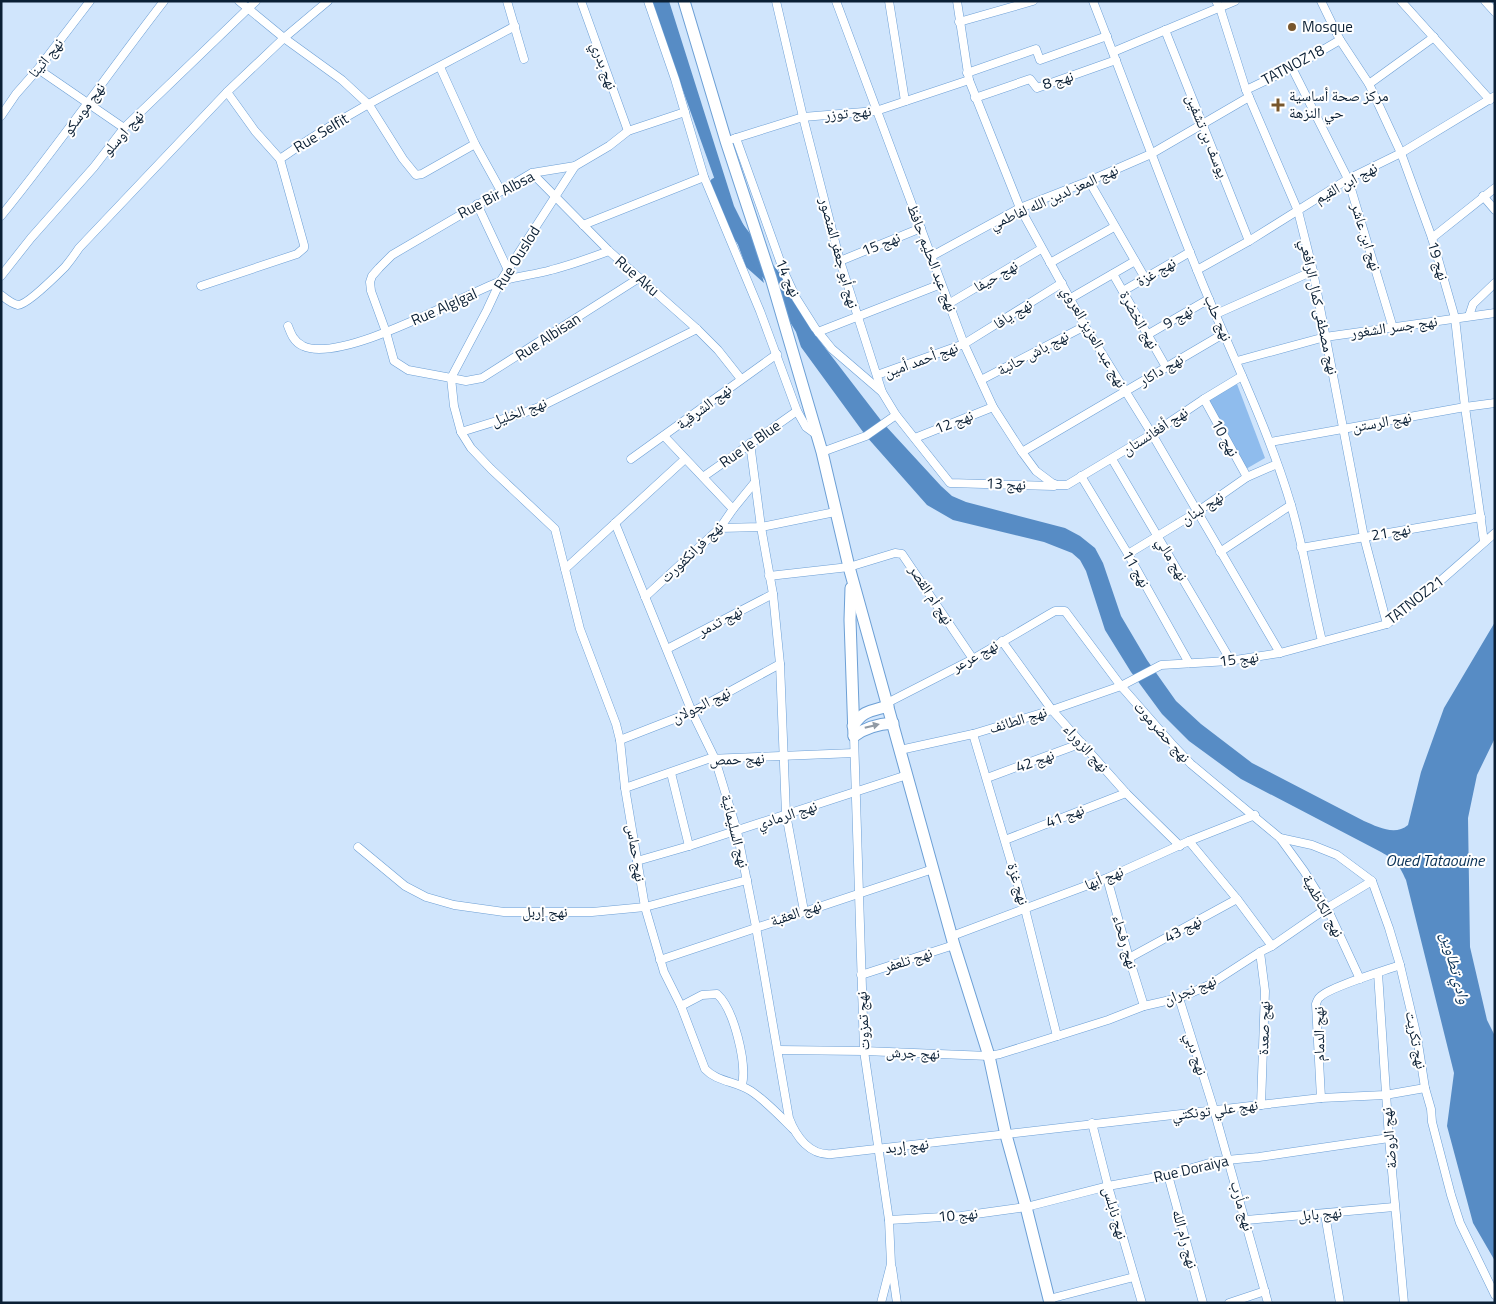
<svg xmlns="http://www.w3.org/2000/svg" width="1496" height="1304" viewBox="0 0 1496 1304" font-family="'Titillium Web','Noto Naskh Arabic',sans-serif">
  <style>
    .green { fill: #8fbced }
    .water { fill: #578cc5 }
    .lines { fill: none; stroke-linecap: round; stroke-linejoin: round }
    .river { stroke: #578cc5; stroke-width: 16 }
    .street-casing { stroke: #6c9fd5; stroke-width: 9 }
    .secondary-casing { stroke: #6c9fd5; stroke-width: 13 }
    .street { stroke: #fff; stroke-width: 8 }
    .secondary { stroke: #fff; stroke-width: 11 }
    .oneway { fill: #919aa4 }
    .poi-dot { fill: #77562d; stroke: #fff; stroke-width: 2 }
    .labels { text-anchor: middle; stroke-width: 4; stroke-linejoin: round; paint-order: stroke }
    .poi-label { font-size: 15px; fill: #0a1f34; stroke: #fff; text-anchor: start }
    .street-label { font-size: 15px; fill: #0a1f34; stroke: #fff }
    .water-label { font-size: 16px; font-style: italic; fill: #062f54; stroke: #fff }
  </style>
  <rect width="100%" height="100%" fill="#d0e5fc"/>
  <polygon class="green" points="1237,384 1265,458 1246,469 1207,401"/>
  <g class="water">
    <polygon points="651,1 669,1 734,206 754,246 764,283 746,267"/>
    <path d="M776,268L816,336L883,423L941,486L952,496L966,502L1065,528L1080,536L1095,548L1103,563L1121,616L1147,660L1176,701L1201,724L1252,763L1364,821C1378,827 1395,836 1408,825L1421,772L1444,708L1495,622V738L1477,775L1468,818L1470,947L1487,1020L1495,1036V1261L1473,1223L1447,1126L1454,1073L1406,880C1399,864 1395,860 1381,852L1241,779L1189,741L1162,714L1131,672L1105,630L1086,571L1080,560L1072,553L1044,542L953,520L927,505L866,436L801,347L796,332L790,322Z"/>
  </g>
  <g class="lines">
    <polyline class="river" points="717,185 727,216 773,278 793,313"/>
    <defs>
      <g id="street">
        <polyline points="239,1 284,38 342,80 369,105 403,159 416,175 422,174 475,144"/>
        <polyline points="507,1 524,59"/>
        <polyline points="581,1 628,131"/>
        <polyline points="648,1 675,79 704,177 760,311 797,411 806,427 817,435"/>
        <polyline points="776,1 803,117 840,261 882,392 896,415 950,483 1054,486"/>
        <polyline points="836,1 964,344 993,407 1022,452 1036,471 1052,483 1057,485 1067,485 1152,434 1204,399 1242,376"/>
        <polyline points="889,1 905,101"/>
        <polyline points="957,1 969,80 1020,208 1085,326 1152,434 1280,653"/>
        <path d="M1093,1C1128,91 1161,181 1197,270C1228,348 1267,424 1291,505C1304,549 1311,596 1322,641"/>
        <polyline points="1216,1 1220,8 1246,90 1298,211 1313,271 1364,537 1387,624"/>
        <polyline points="1321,1 1340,40 1369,84 1401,153 1432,238 1455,318 1465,407 1484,542"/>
        <polyline points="1401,1 1490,100"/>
        <polyline points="1485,1 1495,12"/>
        <polyline points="959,22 1033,1"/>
        <polyline points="1165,30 1249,241"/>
        <polyline points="1113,52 1235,1"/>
        <polyline points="440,67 475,144 501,191"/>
        <polyline points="1292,68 1348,179 1393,328"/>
        <polyline points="38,69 124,128"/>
        <polyline points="967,73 1036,49 1040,60 1107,36"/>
        <polyline points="1369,84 1434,37"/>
        <polyline points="1246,90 1292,68 1340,40"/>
        <polyline points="227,92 255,131 280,159"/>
        <polyline points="975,98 1030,79 1037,88 1116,60"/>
        <path d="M685,112L628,131L609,146L575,166L532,173L392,255L379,268L372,276L370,282L371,291L386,332L394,361L408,370L451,378L454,406L461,432L471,448L491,469L555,529L580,629L616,724L620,740L625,788L645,907L664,972L681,1006L705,1069C717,1082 736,1081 751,1091C766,1101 780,1116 793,1129"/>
        <polyline points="1,116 16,94 38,69 90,1"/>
        <polyline points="736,138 784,272 796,298 815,328 832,349 882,392"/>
        <polyline points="733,139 803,117 876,111 969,80"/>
        <polyline points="575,166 500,282 487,310 451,378 466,381 482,378 639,278"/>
        <polyline points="532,173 609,251 697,329 718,350 741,379"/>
        <polyline points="1089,181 1145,278"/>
        <polyline points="1483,196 1495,210"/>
        <polyline points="477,204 508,270"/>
        <path d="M1,216C58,146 109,72 164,1"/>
        <polyline points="583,225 704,177"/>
        <polyline points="1432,238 1495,188"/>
        <polyline points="932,256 1020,208 1089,181 1151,154 1249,97"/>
        <polyline points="840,261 921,228"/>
        <polyline points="1050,263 1114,227"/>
        <polyline points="1197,270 1249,241 1348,179 1401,153 1495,96"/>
        <polyline points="1113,274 1166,367"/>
        <polyline points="1,276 31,238 94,167 124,128 256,1"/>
        <path d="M201,286L297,254L304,248V245L280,159C352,108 437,69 515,26"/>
        <polyline points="1123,291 1190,252"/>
        <path d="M1,295C6,299 12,304 18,305C27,305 58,274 65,267C70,261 75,254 79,248L227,92L284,38L328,1"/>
        <polyline points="1071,298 1135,261"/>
        <polyline points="950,303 1041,249"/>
        <polyline points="1216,314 1313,271"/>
        <polyline points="1469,316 1473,304 1495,283"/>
        <path d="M288,326C291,334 294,342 303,346C341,364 459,297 499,282C516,276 534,275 551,270C571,265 590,258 609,251"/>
        <polyline points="818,332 941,284"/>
        <polyline points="1147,335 1209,299"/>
        <polyline points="1237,361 1325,337 1495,313"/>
        <polyline points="877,375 964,344 1062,283"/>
        <polyline points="981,380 1085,326"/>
        <polyline points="1204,399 1247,477"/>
        <polyline points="461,432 526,412 544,405 697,329"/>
        <polyline points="664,436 733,509"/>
        <polyline points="915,438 993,407"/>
        <polyline points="1270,442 1465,407 1495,403"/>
        <polyline points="750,443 761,527 773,594 780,664 786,814 804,911"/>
        <polyline points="822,452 866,436 896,415"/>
        <polyline points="1022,452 1223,334"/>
        <polyline points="631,459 777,354"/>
        <polyline points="1112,459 1231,661"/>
        <polyline points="1081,476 1128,554 1189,663"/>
        <polyline points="703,477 797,411"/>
        <path d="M615,523L692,712L715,759L737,831L756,927L789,1118C796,1137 810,1156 832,1154L1321,1098L1385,1095L1425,1088"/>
        <polyline points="720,528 761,527 835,512"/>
        <polyline points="1301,548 1481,517"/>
        <polyline points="1220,552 1291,505"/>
        <polyline points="1128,554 1197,512 1247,477 1277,464"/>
        <polyline points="565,569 685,459"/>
        <polyline points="769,576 849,567 895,553 902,554 973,659"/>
        <polyline points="645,597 720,528 733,509 755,482"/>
        <polyline points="1002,641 1052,710 1126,793 1180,846"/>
        <polyline points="667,649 773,594"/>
        <polyline points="887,703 973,659 1048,615 1055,611 1065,611 1121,686 1171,743 1191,764 1280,838 1304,871 1327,908 1360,979"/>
        <polyline points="973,734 1025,909 1057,1036"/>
        <polyline points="854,736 864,1051 889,1220 891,1264 881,1303"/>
        <polyline points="620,740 692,712 780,664"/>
        <polyline points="900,750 973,734 1052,710 1121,686 1161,665 1229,661 1280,653 1387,624 1422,597 1495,533"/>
        <polyline points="671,773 689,846"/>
        <polyline points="987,778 1082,743"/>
        <polyline points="625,788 708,759 854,753"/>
        <polyline points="1280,838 1312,845 1337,855 1372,881 1389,928 1400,965 1417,1037 1425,1088 1431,1109 1432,1122 1451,1195 1460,1223 1495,1295"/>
        <polyline points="1005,840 1126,793"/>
        <polyline points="1189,841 1237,899 1272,946"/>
        <polyline points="358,847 405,886 426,897 454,905 504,912 592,912 645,907 747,880"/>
        <polyline points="637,861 689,846 907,775"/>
        <polyline points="1107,878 1129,958 1144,1006"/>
        <polyline points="952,936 1107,878 1189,841 1255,815"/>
        <polyline points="1260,952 1265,991 1261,1105"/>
        <polyline points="1129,958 1237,899"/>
        <polyline points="660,960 933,869"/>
        <polyline points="1378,973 1389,1138 1404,1303"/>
        <polyline points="861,975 954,945"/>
        <polyline points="1179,998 1214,1110 1268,1303"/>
        <path d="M681,1006L702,995L717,994C734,1009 747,1063 742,1085"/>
        <polyline points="778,1050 864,1051 989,1056 1000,1054 1108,1020 1144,1006 1179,998 1209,985 1260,952 1272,946 1327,908 1372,881"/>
        <path d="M1321,1098L1316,1004C1317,1001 1318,998 1320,997C1329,987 1384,971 1400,965"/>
        <polyline points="1092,1123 1108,1186 1142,1303"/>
        <polyline points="1168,1175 1203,1303"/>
        <polyline points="1325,1214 1340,1303"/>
        <polyline points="889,1220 961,1216 1026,1207 1108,1186 1168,1175 1216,1161 1259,1157 1389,1138"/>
        <polyline points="1246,1220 1394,1207"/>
        <polyline points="892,1268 897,1303"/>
        <polyline points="1049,1299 1134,1277"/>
        <polyline points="1229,1303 1265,1291"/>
      </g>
      <g id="secondary">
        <polyline points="684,1 726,141 771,278 822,452 849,567 954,945 989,1056 1006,1135 1026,1207 1050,1303"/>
        <polyline points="851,588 850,620 854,736"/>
        <path d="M853,726C863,710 872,711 888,706"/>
        <path d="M854,736C866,727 878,724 893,723"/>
      </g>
    </defs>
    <use href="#street" class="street-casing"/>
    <use href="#secondary" class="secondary-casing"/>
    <use href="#street" class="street"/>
    <use href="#secondary" class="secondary"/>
  </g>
  <defs><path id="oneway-solid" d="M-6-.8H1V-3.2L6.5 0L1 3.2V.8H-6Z" transform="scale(1.25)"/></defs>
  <use class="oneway" href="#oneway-solid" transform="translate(872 726) rotate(-14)"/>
  <g class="poi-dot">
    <circle cx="1292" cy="27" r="5"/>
    <path d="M1275.5 97.5h5v5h5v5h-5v5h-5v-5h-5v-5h5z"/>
  </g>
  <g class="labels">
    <g class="poi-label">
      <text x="1302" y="32">Mosque</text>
      <text x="1289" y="101">مركز صحة أساسية<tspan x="1289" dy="17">حي النزهة</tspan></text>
    </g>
    <g class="street-label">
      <text transform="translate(46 58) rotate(-51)" y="5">نهج اثينا</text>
      <text transform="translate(1293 65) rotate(-28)" y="5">TATNOZ18</text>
      <text transform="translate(604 66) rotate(70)" y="5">نهج بدري</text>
      <text transform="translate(1058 80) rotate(-17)" y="5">نهج 8</text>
      <text transform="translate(84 109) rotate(-54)" y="5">نهج موسكو</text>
      <text transform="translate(848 113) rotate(-5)" y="5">نهج توزر</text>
      <text transform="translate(123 133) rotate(-49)" y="5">نهج اوسلو</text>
      <text transform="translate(321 133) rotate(-31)" y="5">Rue Selfit</text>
      <text transform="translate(1207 136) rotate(68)" y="5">يوسف بن تشفين</text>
      <text transform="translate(1346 183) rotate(-29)" y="5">نهج ابن القيم</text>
      <text transform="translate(496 195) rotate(-28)" y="5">Rue Bir Albsa</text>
      <text transform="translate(1054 197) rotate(-24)" y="5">نهج المعز لدين الله لفاطمي</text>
      <text transform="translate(1366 237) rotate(73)" y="5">نهج ابن عاشر</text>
      <text transform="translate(881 244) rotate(-22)" y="5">نهج 15</text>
      <text transform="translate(839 253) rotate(75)" y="5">نهج أبو جعفر المنصور</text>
      <text transform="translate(517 258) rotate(-58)" y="5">Rue Ouslod</text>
      <text transform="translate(932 258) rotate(69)" y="5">نهج عبد الحليم حافظ</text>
      <text transform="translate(1438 261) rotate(73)" y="5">نهج 19</text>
      <text transform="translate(1156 272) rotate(-30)" y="5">نهج غزة</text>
      <text transform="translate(637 276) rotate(41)" y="5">Rue Aku</text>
      <text transform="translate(996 276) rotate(-30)" y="5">نهج حيفا</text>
      <text transform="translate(788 278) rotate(66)" y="5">نهج 14</text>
      <text transform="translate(444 307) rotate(-24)" y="5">Rue Alglgal</text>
      <text transform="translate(1319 307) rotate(78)" y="5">نهج مصطفى كمال الرافعي</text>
      <text transform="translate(1013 314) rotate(-32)" y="5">نهج يافا</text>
      <text transform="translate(1178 317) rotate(-30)" y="5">نهج 9</text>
      <text transform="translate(1218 318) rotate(67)" y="5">نهج حلب</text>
      <text transform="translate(1139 320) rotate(61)" y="5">نهج الخضرة</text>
      <text transform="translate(1394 327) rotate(-8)" y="5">نهج جسر الشغور</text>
      <text transform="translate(548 337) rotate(-33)" y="5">Rue Albisan</text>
      <text transform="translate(1094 337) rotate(60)" y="5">نهج عبد العزيز العروي</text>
      <text transform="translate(1033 353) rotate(-28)" y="5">نهج باش حانبة</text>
      <text transform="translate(921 360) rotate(-20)" y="5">نهج أحمد أمين</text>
      <text transform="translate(1161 370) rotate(-30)" y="5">نهج داكار</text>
      <text transform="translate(704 407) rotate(-37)" y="5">نهج الشرقية</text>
      <text transform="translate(519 412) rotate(-20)" y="5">نهج الخليل</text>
      <text transform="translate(954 422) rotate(-22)" y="5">نهج 12</text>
      <text transform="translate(1382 422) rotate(-10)" y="5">نهج الرستن</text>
      <text transform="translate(1155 431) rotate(-33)" y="5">نهج أفغانستان</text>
      <text transform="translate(1225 438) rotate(61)" y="5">نهج 10</text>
      <text transform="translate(750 444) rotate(-35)" y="5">Rue le Blue</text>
      <text transform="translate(1006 484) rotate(2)" y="5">نهج 13</text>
      <text transform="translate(1202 508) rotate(-33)" y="5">نهج لبنان</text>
      <text transform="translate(1391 532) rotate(-10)" y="5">نهج 21</text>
      <text transform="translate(692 552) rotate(-44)" y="5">نهج فرانكفورت</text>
      <text transform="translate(1172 559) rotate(60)" y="5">نهج مالي</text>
      <text transform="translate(1136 569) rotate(60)" y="5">نهج 11</text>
      <text transform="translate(931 595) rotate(57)" y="5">نهج أم القصر</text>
      <text transform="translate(1415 600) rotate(-38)" y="5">TATNOZ21</text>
      <text transform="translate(720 621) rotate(-28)" y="5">نهج تدمر</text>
      <text transform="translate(975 656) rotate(-29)" y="5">نهج عرعر</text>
      <text transform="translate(1239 659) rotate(-7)" y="5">نهج 15</text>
      <text transform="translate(701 705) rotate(-26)" y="5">نهج الجولان</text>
      <text transform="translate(1018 720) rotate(-17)" y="5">نهج الطائف</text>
      <text transform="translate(1162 732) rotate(48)" y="5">نهج حضرموت</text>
      <text transform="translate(1086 748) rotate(48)" y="5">نهج الزوراء</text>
      <text transform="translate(737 759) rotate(-2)" y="5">نهج حمص</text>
      <text transform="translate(1035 761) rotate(-20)" y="5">نهج 42</text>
      <text transform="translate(787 815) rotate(-18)" y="5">نهج الرمادي</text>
      <text transform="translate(1065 816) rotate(-21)" y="5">نهج 41</text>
      <text transform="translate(735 831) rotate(76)" y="5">نهج السليمانية</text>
      <text transform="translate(636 853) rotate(81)" y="5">نهج حماس</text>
      <text transform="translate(1104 878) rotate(-22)" y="5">نهج أبها</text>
      <text transform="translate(1018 884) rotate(74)" y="5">نهج غزة</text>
      <text transform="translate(1323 906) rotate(61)" y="5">نهج الكاظمية</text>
      <text x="545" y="917">نهج إربل</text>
      <text transform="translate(796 913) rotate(-19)" y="5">نهج العقبة</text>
      <text transform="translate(1183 929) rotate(-29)" y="5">نهج 43</text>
      <text transform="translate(1125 942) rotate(74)" y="5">نهج رفحاء</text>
      <text transform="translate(908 960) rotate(-18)" y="5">نهج تلعفر</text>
      <text transform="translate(1190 990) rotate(-22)" y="5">نهج نجران</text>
      <text transform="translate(863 1021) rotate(-93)" y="5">نهج تمزوت</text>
      <text transform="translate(1264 1028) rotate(-88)" y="5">نهج صعدة</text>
      <text transform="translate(1319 1034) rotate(-91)" y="5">نهج الدمام</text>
      <text transform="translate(1416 1040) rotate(79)" y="5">نهج تكريت</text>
      <text transform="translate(913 1053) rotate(2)" y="5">نهج جرش</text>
      <text transform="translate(1196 1054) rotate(73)" y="5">نهج دبي</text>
      <text transform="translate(1215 1110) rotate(-7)" y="5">نهج علي تونكتي</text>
      <text transform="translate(1389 1138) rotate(-95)" y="5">نهج الروضة</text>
      <text transform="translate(907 1146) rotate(-6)" y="5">نهج إربد</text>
      <text transform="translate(1191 1169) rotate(-13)" y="5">Rue Doraiya</text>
      <text transform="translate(1242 1206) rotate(74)" y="5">نهج مأرب</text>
      <text transform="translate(1115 1213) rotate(74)" y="5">نهج نابلس</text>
      <text transform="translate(1320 1214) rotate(-5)" y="5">نهج بابل</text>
      <text transform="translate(958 1215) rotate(-5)" y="5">نهج 10</text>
      <text transform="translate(1185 1239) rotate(75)" y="5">نهج رام الله</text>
    </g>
    <g class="water-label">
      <text x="1435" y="866">Oued Tataouine</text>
      <text transform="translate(1456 968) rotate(75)" y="6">وادي تطاوين</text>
    </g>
  </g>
  <rect width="1496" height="1304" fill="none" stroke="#0a1f34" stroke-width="5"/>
</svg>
